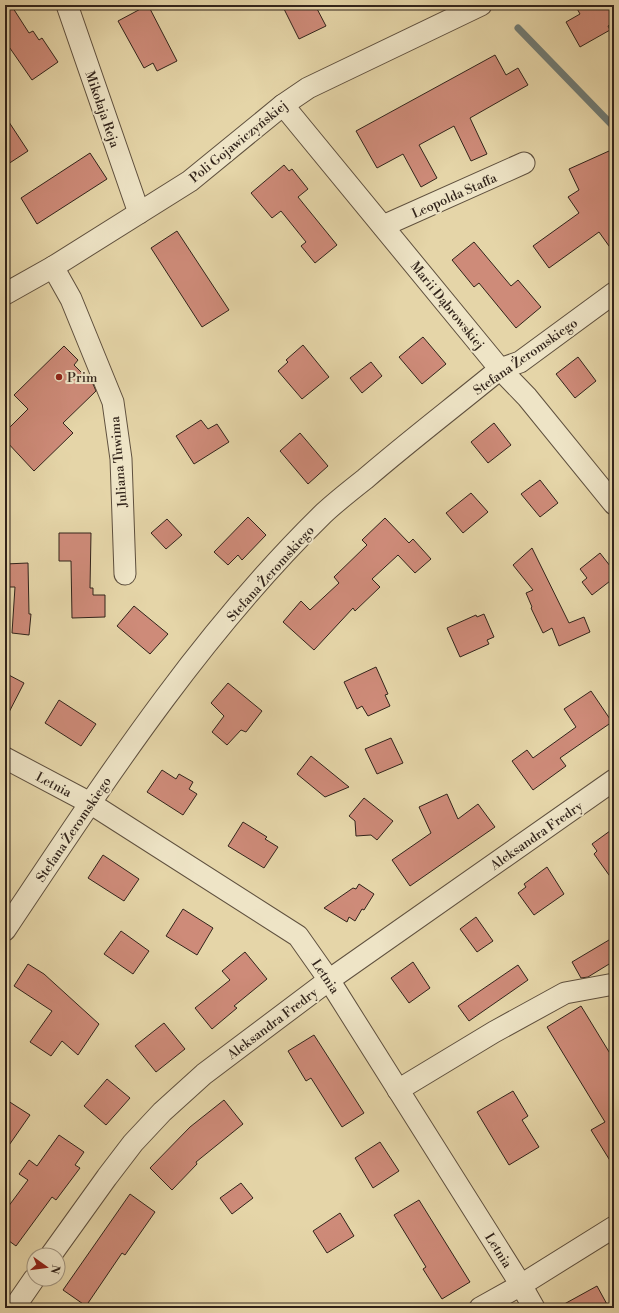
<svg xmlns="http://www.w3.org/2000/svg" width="619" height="1313" viewBox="0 0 619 1313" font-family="'Libre Bodoni',serif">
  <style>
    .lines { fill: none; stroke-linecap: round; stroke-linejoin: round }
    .stream { stroke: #707c76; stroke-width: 7 }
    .building { fill: #ce8b79; stroke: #32241b }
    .minor-casing { stroke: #5f503e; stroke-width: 23 }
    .minor { stroke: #eee4c6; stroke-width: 21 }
    .poi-dot { fill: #8f2418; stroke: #eee4c6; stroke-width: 1.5 }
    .labels { text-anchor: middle; stroke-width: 4; stroke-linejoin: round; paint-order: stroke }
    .street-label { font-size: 13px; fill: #32241b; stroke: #eee4c6 }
    .poi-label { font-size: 13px; fill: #32241b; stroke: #eee4c6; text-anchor: start }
  </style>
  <rect width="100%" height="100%" fill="#e5d5a8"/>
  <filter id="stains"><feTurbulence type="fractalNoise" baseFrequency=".005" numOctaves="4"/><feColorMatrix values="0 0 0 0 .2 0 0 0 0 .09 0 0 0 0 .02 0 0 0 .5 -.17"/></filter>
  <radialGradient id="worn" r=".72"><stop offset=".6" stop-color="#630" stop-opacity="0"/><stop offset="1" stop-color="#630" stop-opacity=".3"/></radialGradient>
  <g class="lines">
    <polyline class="stream" points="518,28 614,127"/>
  </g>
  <g class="building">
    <polygon points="5,5 11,5 29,33 33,31 39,40 42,38 58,62 32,80 5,41"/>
    <polygon points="148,5 177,61 157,71 153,63 144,68 118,21"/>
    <polygon points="282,5 315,5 326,26 299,39"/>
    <polygon points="575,5 608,5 614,15 614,22 608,26 610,30 580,47 566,22 580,14"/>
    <polygon points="495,55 506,75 518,68 528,85 470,118 487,154 471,161 454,126 419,145 437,178 421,187 403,154 377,168 356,131"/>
    <polygon points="5,116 28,151 5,166"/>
    <polygon points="609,151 614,160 614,253 599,232 549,268 533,246 579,213 568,197 579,190 569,169"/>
    <polygon points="90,153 107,179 37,224 21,198"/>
    <polygon points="284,165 289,171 292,169 308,189 298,197 337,245 315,263 301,246 306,242 281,211 272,218 251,193"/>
    <polygon points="177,231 229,310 202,327 151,248"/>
    <polygon points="474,242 511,286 518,280 541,307 516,328 479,283 474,287 452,260"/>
    <polygon points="423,337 446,364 422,384 399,357"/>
    <polygon points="303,345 329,377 302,399 278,371 288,362 286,360"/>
    <polygon points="64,346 78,360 74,365 93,384 96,391 63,423 73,433 34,471 5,440 5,432 28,409 14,395"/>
    <polygon points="578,357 596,381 575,398 556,374"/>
    <polygon points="371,362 382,376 362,393 350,378"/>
    <polygon points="201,420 208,429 217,424 229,442 194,464 176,436"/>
    <polygon points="494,423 511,445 488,463 471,442"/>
    <polygon points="300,433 328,466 308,484 280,451"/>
    <polygon points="540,480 558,503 540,517 521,494"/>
    <polygon points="471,493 488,512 463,533 446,513"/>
    <polygon points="248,517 266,535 242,560 238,555 228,565 214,552"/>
    <polygon points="385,518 409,543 413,539 431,559 415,573 398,555 372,579 380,587 355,611 353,608 314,650 283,622 301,601 310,610 339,583 334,577 367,545 362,540"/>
    <polygon points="167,519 182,535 166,549 151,533"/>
    <polygon points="59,533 91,533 90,588 93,588 93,595 105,595 105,617 72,618 71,561 59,561"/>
    <polygon points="532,548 569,623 584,617 590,632 559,646 552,628 543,633 531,608 532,607 526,593 533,590 513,565"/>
    <polygon points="600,553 614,571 614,578 592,595 582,582 587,578 580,569"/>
    <polygon points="28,563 29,614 31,614 29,635 12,633 15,587 5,587 5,564"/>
    <polygon points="134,606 168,634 150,654 117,626"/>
    <polygon points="484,614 494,637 487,640 489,644 460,657 447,628 476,615 477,617"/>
    <polygon points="376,667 388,694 385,695 390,706 368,716 362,706 357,709 344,682"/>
    <polygon points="5,673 24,683 5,720"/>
    <polygon points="228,683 262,711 246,732 241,730 227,745 212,732 224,716 211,703"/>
    <polygon points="591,691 612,722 560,758 566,766 533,790 512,761 527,750 533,758 576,727 564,709"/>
    <polygon points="59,700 96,724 81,746 45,723"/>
    <polygon points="391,738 403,763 377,774 365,749"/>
    <polygon points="311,756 349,787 325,797 297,774"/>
    <polygon points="162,770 176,779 179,774 193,782 189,789 197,794 183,815 147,792"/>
    <polygon points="447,794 458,819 478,804 495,827 410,886 392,860 431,833 419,807"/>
    <polygon points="364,798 393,821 377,840 371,835 356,836 355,821 349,816"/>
    <polygon points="243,822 267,837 265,839 278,847 264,868 228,846"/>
    <polygon points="614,828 614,882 594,854 597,851 592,844"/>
    <polygon points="103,855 139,879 124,901 88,878"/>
    <polygon points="547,867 564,894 534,915 518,893 526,887 524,884"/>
    <polygon points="359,884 374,894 364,910 362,909 355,921 349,917 347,922 324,908 353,888 356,889"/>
    <polygon points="183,909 213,928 197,955 166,936"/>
    <polygon points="476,917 493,941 477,952 460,929"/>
    <polygon points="121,931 149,951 133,974 104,954"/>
    <polygon points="614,937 614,961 588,977 581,978 572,962"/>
    <polygon points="245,952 267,979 234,1006 237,1008 212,1029 195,1008 230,980 222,971"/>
    <polygon points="413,962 430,988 409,1003 391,978"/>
    <polygon points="28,964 44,974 99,1024 78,1055 62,1041 51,1056 30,1042 52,1011 14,986"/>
    <polygon points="518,965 528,980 469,1021 458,1006"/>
    <polygon points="581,1006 614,1060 614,1167 591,1130 605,1122 547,1027"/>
    <polygon points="164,1023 185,1049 156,1072 135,1046"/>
    <polygon points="314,1035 364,1113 342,1127 311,1078 306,1081 288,1051"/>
    <polygon points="107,1079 130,1098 106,1125 84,1106"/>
    <polygon points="513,1091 528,1116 522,1120 539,1147 509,1165 477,1112"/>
    <polygon points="5,1099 30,1115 5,1151"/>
    <polygon points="224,1100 243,1124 196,1162 197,1164 172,1190 150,1168 190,1127"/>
    <polygon points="59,1135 84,1152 75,1165 80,1168 56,1200 52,1197 16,1246 5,1238 5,1211 28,1180 19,1174 29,1160 37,1166"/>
    <polygon points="380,1142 399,1171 373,1188 355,1158"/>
    <polygon points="241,1183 253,1198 232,1214 220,1198"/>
    <polygon points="130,1194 155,1212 125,1255 122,1253 86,1306 63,1290"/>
    <polygon points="419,1200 470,1282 442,1299 423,1269 426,1267 394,1215"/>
    <polygon points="340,1213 354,1236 327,1253 313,1231"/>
    <polygon points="597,1286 609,1308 557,1308"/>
  </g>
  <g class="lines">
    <defs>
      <g id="minor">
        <polyline points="67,5 139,213"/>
        <polyline points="283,105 500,369 527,397 614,504"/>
        <polyline points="383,226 524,163"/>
        <polyline points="53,267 71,299 113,402 121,459 125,574"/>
        <polyline points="5,294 53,267 190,181 283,105 308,88 481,5"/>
        <polyline points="5,758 90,803 298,936 329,980 521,1285 534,1308"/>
        <path d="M5,930C102,785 198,636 324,513C337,501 351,490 365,479C409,441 455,406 500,369L520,362L614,293"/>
        <polyline points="398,1090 494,1032 565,993 614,984"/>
        <polyline points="51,1255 107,1177 133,1143 162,1112 204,1074 329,980 614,780"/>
        <polyline points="14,1308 34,1279"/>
        <polyline points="480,1308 521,1285 614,1227"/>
      </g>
    </defs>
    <use href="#minor" class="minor-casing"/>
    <use href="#minor" class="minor"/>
  </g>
  <circle class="poi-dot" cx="59" cy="377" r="4"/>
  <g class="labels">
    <g class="street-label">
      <text transform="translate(103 109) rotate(71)" y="5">Mikołaja Reja</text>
      <text transform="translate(238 141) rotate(-39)" y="5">Poli Gojawiczyńskiej</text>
      <text transform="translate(454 195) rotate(-24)" y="5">Leopolda Staffa</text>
      <text transform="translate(448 305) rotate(51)" y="5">Marii Dąbrowskiej</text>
      <text transform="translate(525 356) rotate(-35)" y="5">Stefana Żeromskiego</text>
      <text transform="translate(118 462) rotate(-95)" y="5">Juliana Tuwima</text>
      <text transform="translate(270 573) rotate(-48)" y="5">Stefana Żeromskiego</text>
      <text transform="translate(54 784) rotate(28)" y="5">Letnia</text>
      <text transform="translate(73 829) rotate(-56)" y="5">Stefana Żeromskiego</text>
      <text transform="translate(536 835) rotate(-35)" y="5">Aleksandra Fredry</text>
      <text transform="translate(326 976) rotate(56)" y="5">Letnia</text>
      <text transform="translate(272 1023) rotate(-37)" y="5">Aleksandra Fredry</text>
      <text transform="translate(499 1250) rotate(58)" y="5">Letnia</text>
    </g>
    <g class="poi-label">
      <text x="67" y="382">Prim</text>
    </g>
  </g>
  <rect width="619" height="1313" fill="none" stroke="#e5d5a8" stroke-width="20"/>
  <rect x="6" y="6" width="607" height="1301" fill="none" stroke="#32241b" stroke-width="2"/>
  <rect x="10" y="10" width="599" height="1293" fill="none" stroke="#32241b"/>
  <g transform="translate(46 1267) rotate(104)"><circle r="19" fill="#eee4c6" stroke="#a39782"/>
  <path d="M0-3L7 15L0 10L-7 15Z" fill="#8f2418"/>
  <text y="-6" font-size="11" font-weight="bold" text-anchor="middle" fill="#32241b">N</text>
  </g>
  <rect width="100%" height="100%" filter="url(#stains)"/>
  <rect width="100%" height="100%" fill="url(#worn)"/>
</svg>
